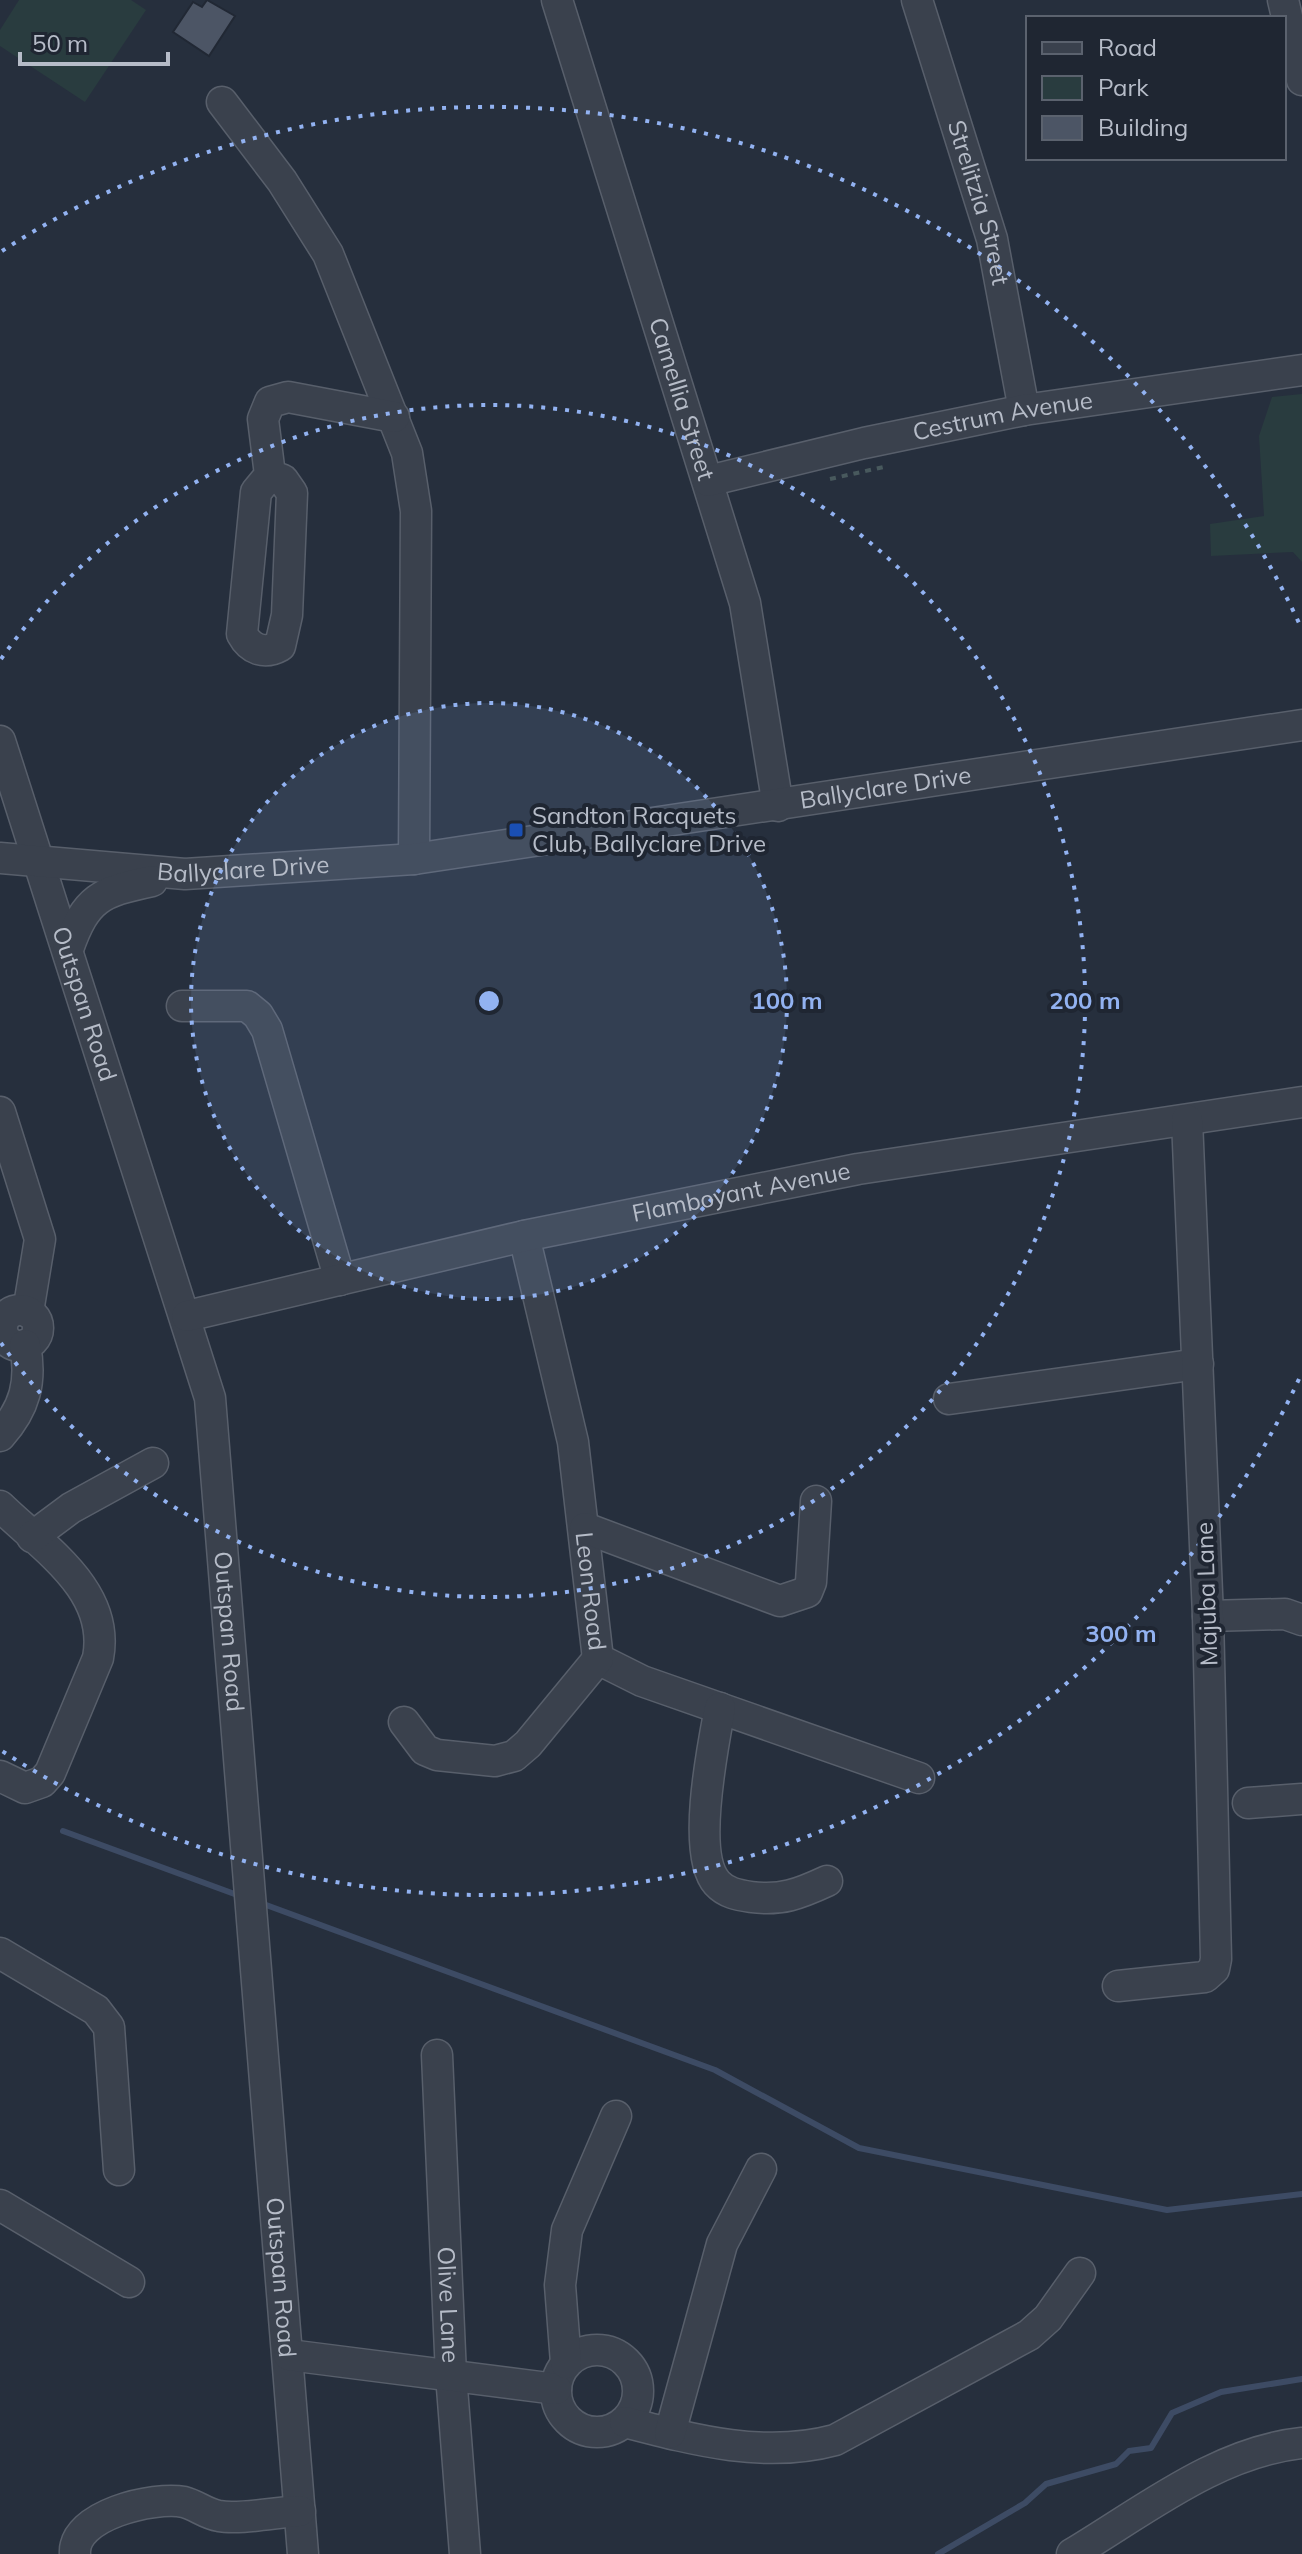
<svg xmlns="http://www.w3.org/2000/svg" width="1302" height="2554" viewBox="0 0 1302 2554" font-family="Mulish,sans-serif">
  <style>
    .green { fill: #293c3f }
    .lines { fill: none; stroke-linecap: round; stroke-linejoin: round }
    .stream { stroke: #3d4b64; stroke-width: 6 }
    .building { fill: #4c5565; stroke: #212834; stroke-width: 2 }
    .minor-casing { stroke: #585f6b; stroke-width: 33 }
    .path { stroke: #48595d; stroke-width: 4; stroke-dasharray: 6 6; stroke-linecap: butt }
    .minor { stroke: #3a414d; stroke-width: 30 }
    .ring { fill: none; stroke: #92b2f1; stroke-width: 4; stroke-dasharray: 4 8 }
    .transit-dot { fill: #1a4fb4; stroke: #1f2632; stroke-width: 3 }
    .labels { text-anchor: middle; stroke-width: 8; stroke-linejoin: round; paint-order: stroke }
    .street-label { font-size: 24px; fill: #b6bcc8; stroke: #1f2632 }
    .poi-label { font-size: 24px; fill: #b6bcc8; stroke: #1f2632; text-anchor: start }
    .centre { fill: #92b2f1; stroke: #1f2632; stroke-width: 4 }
    .ring-label { font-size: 24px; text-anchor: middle; font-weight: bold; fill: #92b2f1; stroke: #1f2632; stroke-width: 8; stroke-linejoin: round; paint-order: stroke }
  </style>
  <rect width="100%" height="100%" fill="#262f3d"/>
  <g class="green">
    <polygon points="19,0 131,0 146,10 85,102 0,46 0,30"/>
    <polygon points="1302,394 1302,562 1293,552 1211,556 1210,524 1264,516 1259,436 1272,397"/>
  </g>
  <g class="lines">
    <g class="stream">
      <polyline points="63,1831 240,1896"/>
      <polyline points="258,1902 715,2070 859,2148 1167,2210 1302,2194"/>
      <polyline points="938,2554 1025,2503 1046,2484 1116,2464 1129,2451 1151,2448 1172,2413 1221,2392 1302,2379"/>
    </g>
  </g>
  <polygon class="building" points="207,0 235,16 209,56 173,32 193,2 202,7"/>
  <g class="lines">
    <defs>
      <g id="minor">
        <path id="s1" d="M557,0L745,603L778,806"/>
        <path id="s2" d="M917,0L992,239L1024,410"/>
        <polyline points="1283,0 1302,80"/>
        <polyline points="222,102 282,181 328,254 407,453 416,511 414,859"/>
        <path d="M270,475L283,480L292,493L287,615L280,646C264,655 250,649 242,634L256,492L270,475L263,419L270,402L288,397L394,417"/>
        <path id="s3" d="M708,481L864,443L1024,410L1302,370"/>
        <path id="s4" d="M0,741L210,1398L303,2554"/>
        <path id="s5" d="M0,858L185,874L414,859L1302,725"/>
        <path d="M68,949C86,898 100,892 152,881"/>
        <polyline points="182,1006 247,1006 258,1015 267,1030 340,1280"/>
        <polyline points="0,1112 40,1239 28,1312"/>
        <path id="s6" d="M524,1236L573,1442L598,1659L642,1681L919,1778"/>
        <circle cx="20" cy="1328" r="18"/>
        <path id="s7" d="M187,1316L524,1236L858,1169L1302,1102"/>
        <polyline points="949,1399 1198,1364"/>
        <path d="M0,1436C25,1408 32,1382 25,1345"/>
        <path d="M0,1506C43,1548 111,1590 98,1658L50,1773L42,1782L25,1788L0,1776"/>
        <polyline points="585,1528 780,1601 807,1592 811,1582 816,1501"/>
        <polyline points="32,1537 71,1508 153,1463"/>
        <polyline points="1208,1616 1285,1614 1302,1620"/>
        <path d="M720,1708C713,1745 691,1854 717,1883C726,1893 738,1895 751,1897C781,1901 799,1894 827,1881"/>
        <polyline points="404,1722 425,1750 437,1755 495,1761 514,1756 528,1744 598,1659"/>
        <polyline points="1248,1803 1302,1799"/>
        <polyline points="0,1953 96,2010 109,2027 119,2170"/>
        <polyline points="1118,1986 1205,1977 1214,1969 1216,1959 1208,1616 1187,1120"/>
        <path id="s8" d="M437,2055L451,2375L465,2554"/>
        <polyline points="0,2205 129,2282"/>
        <circle cx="597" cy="2391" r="41"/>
        <polyline points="289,2355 556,2389"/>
        <polyline points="566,2363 560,2285 567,2230 616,2116"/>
        <path d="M625,2422C694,2440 765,2459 835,2440L1029,2335L1048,2318L1080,2273"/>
        <polyline points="670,2433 722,2244 761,2169"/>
        <path d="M75,2554C72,2515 154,2496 184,2502C196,2505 206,2514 219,2516C239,2520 278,2512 300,2511"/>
        <path d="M1072,2554C1144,2511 1217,2452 1302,2443"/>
      </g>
    </defs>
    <use href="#minor" class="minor-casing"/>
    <polyline class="path" points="830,479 888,466"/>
    <use href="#minor" class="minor"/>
  </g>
  <circle cx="489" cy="1001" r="298" fill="#92b2f1" fill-opacity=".12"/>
  <g class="ring">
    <circle cx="489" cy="1001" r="298"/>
    <path d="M1 659A596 596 0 1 1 1 1343"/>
    <path d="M1299 1379A894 894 0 0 1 2 1751M2 251A894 894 0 0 1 1299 623"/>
  </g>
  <rect class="transit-dot" x="508" y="822" width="16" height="16" rx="4"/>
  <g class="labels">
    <g class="street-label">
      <text dy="8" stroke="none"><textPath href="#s2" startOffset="212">Strelitzia Street</textPath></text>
      <text dy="8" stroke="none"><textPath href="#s1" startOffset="418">Camellia Street</textPath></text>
      <text dy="8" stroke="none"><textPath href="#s3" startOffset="302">Cestrum Avenue</textPath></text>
      <text dy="8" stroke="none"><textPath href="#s5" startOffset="892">Ballyclare Drive</textPath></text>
      <text dy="8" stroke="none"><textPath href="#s5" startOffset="244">Ballyclare Drive</textPath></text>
      <text dy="8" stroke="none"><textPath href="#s4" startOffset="276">Outspan Road</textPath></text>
      <text dy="8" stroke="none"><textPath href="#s7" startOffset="568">Flamboyant Avenue</textPath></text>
      <text dy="8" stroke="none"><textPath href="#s6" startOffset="362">Leon Road</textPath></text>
      <text transform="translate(1207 1594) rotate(-92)" y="8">Majuba Lane</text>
      <text dy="8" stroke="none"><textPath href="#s4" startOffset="924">Outspan Road</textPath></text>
      <text dy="8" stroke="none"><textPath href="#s4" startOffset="1572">Outspan Road</textPath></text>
      <text dy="8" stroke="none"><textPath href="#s8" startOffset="250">Olive Lane</textPath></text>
    </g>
    <g class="poi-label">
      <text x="532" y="824">Sandton Racquets<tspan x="532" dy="28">Club, Ballyclare Drive</tspan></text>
    </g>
  </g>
  <circle cx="489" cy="1001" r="12" class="centre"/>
  <g class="ring-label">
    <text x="787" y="1009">100 m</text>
    <text x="1085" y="1009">200 m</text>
    <text x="1121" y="1642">300 m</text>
  </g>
  <rect x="1026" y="16" width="260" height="144" fill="#1f2632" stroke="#5b626e" stroke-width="2"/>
  <rect x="1042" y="42" width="40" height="12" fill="#3a414d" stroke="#5b626e" stroke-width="2"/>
  <text x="1098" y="56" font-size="24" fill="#b6bcc8">Road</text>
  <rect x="1042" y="76" width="40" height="24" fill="#293c3f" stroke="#5b626e" stroke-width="2"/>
  <text x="1098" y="96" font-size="24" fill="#b6bcc8">Park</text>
  <rect x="1042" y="116" width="40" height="24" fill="#4c5565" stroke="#5b626e" stroke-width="2"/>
  <text x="1098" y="136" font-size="24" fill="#b6bcc8">Building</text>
  <path d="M20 52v12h148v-12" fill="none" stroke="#b6bcc8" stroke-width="4"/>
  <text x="32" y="52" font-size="24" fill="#b6bcc8" stroke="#1f2632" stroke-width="6" paint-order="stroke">50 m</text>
</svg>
